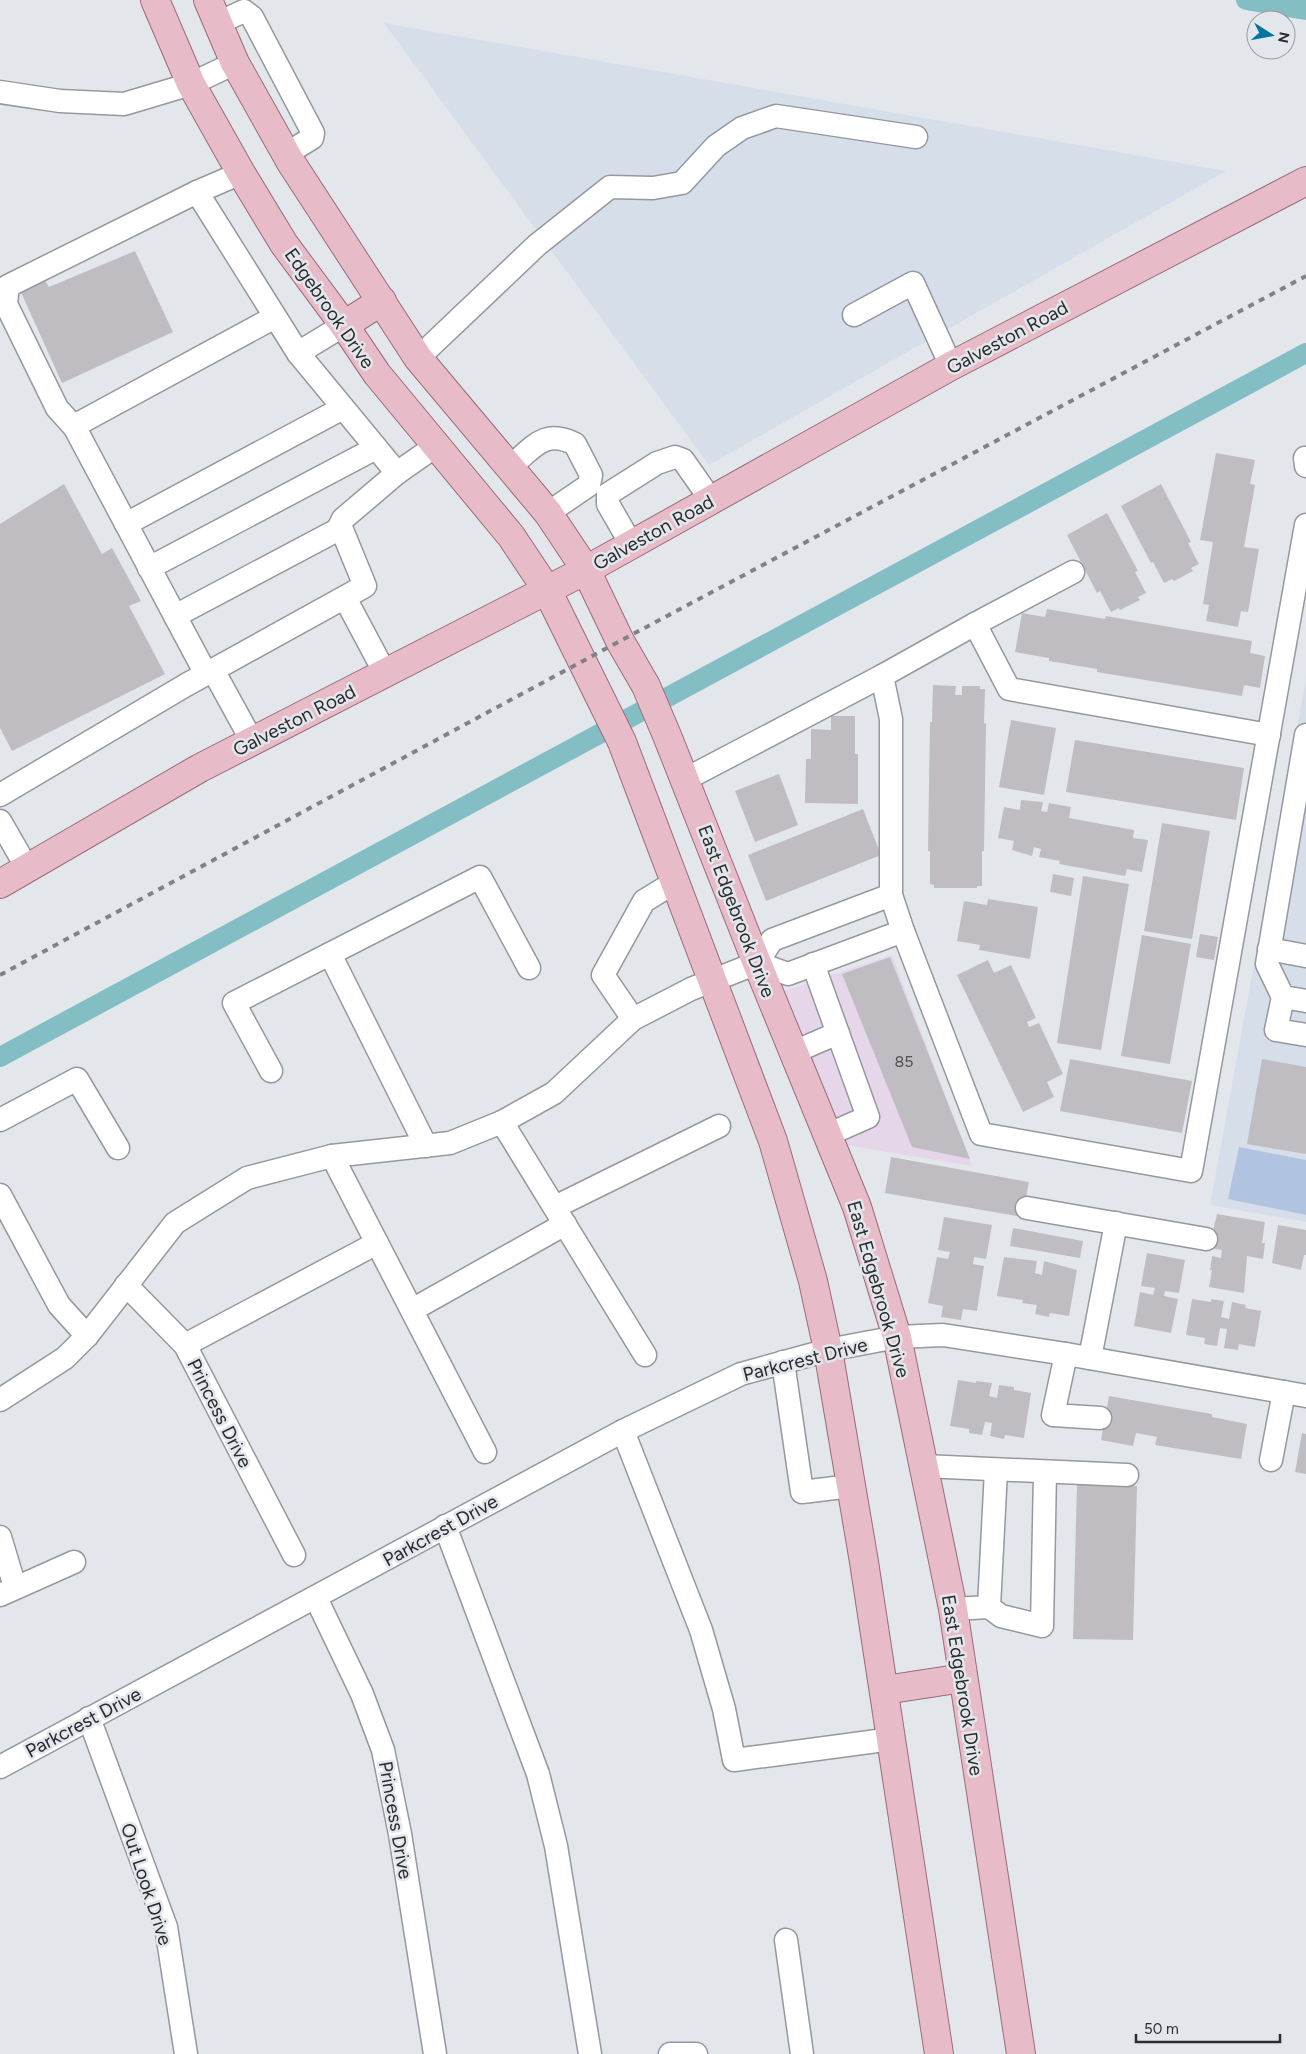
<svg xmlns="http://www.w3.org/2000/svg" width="1306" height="2054" viewBox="0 0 1306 2054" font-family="Figtree,sans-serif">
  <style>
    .commercial { fill: #e6d6e9 }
    .built { fill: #d6deea }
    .green { fill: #b0c4e2 }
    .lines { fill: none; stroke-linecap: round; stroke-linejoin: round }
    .canal { stroke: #84bec5; stroke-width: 20 }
    .building { fill: #c0bdc2 }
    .minor-casing { stroke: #95989e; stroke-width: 25 }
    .major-casing { stroke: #9a6b79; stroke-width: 30 }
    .minor { stroke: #fff; stroke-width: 22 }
    .major { stroke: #e7bbc7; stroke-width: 28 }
    .rail { stroke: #808286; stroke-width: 4; stroke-dasharray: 6 6; stroke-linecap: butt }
    .labels { text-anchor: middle; stroke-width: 5; stroke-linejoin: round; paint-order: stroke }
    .number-label { font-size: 16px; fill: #505053 }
    .street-label { font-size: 19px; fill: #2a2b2e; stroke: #e3e7ec }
  </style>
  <rect width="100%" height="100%" fill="#e3e7ec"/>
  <polygon class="commercial" points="892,955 972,1166 839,1144 781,992"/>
  <g class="built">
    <polygon points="384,23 1226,171 709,465"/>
    <polygon points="1306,678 1306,1222 1210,1205"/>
  </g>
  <polygon class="green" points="1239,1147 1306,1160 1306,1215 1228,1199"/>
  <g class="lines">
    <g class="canal">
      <polyline points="1246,0 1306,10"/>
      <polyline points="0,1057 1306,353"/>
    </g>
  </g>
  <g class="building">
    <polygon points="135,251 173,332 62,383 19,288 42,276 49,287"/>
    <polygon points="1216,453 1255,460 1250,484 1255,485 1244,547 1259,549 1248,612 1241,611 1238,627 1206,621 1209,605 1203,604 1213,542 1200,540"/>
    <polygon points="64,484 102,554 112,548 141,601 129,606 165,674 12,751 0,728 0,524"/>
    <polygon points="1161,484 1191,542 1188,543 1199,564 1191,568 1193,571 1174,581 1172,579 1164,583 1153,562 1151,563 1121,506"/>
    <polygon points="1107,513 1138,571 1135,572 1146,593 1138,597 1140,600 1120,610 1119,608 1111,612 1100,591 1097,593 1067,535"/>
    <polygon points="1047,609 1105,619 1106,616 1252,641 1250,653 1265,656 1260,688 1244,685 1242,696 1097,672 1097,669 1049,661 1049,658 1015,652 1022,613 1045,617"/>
    <polygon points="933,685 956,686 955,695 962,695 962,686 980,686 980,689 985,689 984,723 986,724 984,851 982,851 982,886 977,886 977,888 934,888 934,885 930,884 930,851 928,851 930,722 932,722"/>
    <polygon points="831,716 855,716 855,754 858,754 858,804 805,803 806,759 811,759 811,729 831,730"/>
    <polygon points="1011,720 1056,728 1044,795 999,787"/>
    <polygon points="1075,740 1244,768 1236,820 1066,792"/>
    <polygon points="779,774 798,825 755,842 735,791"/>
    <polygon points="1021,800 1043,802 1041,811 1047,812 1049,803 1071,807 1069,818 1134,830 1133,838 1148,840 1142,872 1127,869 1125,876 1059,864 1060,861 1039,857 1041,849 1034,847 1032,856 1012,850 1014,841 998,838 1004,807 1020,810"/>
    <polygon points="863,809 881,855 766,901 748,855"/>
    <polygon points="1162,823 1210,831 1192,939 1144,931"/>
    <polygon points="1053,874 1074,878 1071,896 1050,892"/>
    <polygon points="1083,876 1129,884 1101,1050 1057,1043"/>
    <polygon points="988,899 1038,907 1030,959 979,950 980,945 957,941 964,901 987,905"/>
    <polygon points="1200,934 1218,937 1214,960 1196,957"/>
    <polygon points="1142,935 1191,944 1170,1064 1121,1056"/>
    <polygon points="890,957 970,1159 912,1147 842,974"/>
    <polygon points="988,960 994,973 1011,965 1036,1018 1027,1022 1029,1027 1039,1023 1063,1074 1047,1082 1054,1097 1023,1112 957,975"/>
    <polygon points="1070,1059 1192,1081 1182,1133 1060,1111"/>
    <polygon points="1262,1059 1306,1067 1306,1154 1247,1144"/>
    <polygon points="891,1157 1029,1182 1022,1217 885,1193"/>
    <polygon points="1217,1214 1265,1222 1262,1243 1265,1243 1263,1259 1247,1256 1244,1293 1209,1287 1212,1270 1210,1270 1212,1256 1221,1258 1222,1250 1209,1248"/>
    <polygon points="944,1217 992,1225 986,1259 974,1257 973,1264 984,1266 977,1311 963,1309 961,1320 941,1317 943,1306 928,1303 937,1257 948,1259 950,1252 938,1250"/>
    <polygon points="1278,1225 1306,1230 1306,1255 1304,1255 1301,1270 1272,1263"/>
    <polygon points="1013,1228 1083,1241 1080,1258 1010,1246"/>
    <polygon points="1147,1253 1185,1260 1179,1293 1165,1291 1164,1296 1178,1299 1171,1333 1134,1326 1140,1292 1153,1295 1155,1288 1141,1286"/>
    <polygon points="1004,1257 1037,1261 1035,1273 1042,1275 1044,1261 1077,1270 1069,1316 1050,1313 1049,1317 1035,1314 1037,1305 1022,1303 1023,1300 997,1296"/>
    <polygon points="1192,1299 1211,1302 1211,1299 1224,1301 1221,1317 1229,1319 1232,1302 1246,1305 1245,1308 1261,1311 1255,1347 1239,1344 1238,1350 1224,1348 1227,1329 1220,1328 1217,1346 1204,1344 1205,1338 1186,1335"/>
    <polygon points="958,1380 976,1383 976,1381 992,1383 989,1396 997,1398 999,1385 1014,1387 1014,1390 1031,1393 1024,1438 1005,1435 1004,1439 990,1436 992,1423 985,1422 982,1435 969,1433 969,1429 950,1426"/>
    <polygon points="1109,1396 1212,1414 1212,1417 1247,1424 1241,1459 1155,1445 1157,1437 1136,1433 1133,1446 1101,1440"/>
    <polygon points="1302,1433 1306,1434 1306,1474 1295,1472"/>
    <polygon points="1077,1484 1137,1486 1133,1640 1073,1639"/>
  </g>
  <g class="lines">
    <defs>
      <g id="minor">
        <polyline points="218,23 244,11 252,17 313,133 312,138 286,154"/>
        <polyline points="0,92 60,101 124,104 191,84 235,63"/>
        <polyline points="241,173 197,192 298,353 397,473 437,445"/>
        <polyline points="197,192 8,286 6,304 57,408 75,428 206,674"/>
        <polyline points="854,315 913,283 951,366"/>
        <polyline points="298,353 344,325"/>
        <polyline points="418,358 537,245 610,187 653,188 682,183 716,146 742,128 776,116 916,137"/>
        <polyline points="74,426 275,317"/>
        <polyline points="1305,458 1306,466"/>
        <path d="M510,467C533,448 544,428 575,444L591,475L589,485L548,513"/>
        <polyline points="126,524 343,408"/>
        <polyline points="631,544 608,504 608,494 657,463 675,457 683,460 711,500"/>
        <polyline points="149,568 376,448"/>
        <polyline points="345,598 385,673"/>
        <polyline points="175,616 341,528"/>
        <polyline points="975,624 1009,689 1269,735"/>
        <polyline points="213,670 252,741"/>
        <polyline points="882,676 891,719 891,895 903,931 981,1134 1191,1171 1306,525"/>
        <polyline points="1306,735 1267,964 1283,997 1306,1001"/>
        <polyline points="686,779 882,676 975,624 1073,572"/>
        <polyline points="0,795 186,685 365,586 340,525 343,519 397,473"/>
        <polyline points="0,821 27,868"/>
        <polyline points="1269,949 1306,956"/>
        <polyline points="330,954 426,1146"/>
        <polyline points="757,963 788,974 903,931"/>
        <polyline points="757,963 772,940 891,895"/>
        <polyline points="813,964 868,1117 827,1135"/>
        <polyline points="1283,997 1276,1030 1306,1035"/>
        <polyline points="633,1019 603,975 644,901 675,882"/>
        <polyline points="794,1052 838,1033"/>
        <polyline points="271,1071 234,1003 480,877 529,968"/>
        <polyline points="0,1120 77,1079 118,1148"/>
        <polyline points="502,1122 645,1355"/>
        <polyline points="332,1156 485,1452"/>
        <polyline points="0,1195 59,1305 87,1336"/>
        <polyline points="555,1207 719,1126"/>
        <polyline points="1027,1208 1206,1239"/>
        <polyline points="126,1285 185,1345 294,1555"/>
        <polyline points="412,1310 565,1224"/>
        <polyline points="185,1345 377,1243"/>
        <polyline points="1066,1354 1053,1415 1100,1418"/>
        <polyline points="1090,1358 1116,1223"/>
        <polyline points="783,1362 802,1492 851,1486"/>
        <polyline points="0,1400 65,1358 87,1336 175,1223 247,1178 332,1156 450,1143 502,1122 554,1093 633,1019 691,989 757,963"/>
        <polyline points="623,1431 701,1630 724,1709 734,1760 892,1739"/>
        <polyline points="1271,1460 1284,1392"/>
        <polyline points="924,1466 1127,1475"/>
        <polyline points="445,1526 538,1774 556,1846 590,2054"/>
        <polyline points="0,1537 15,1587"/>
        <polyline points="0,1595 74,1562"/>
        <polyline points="316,1598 362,1694 383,1750 400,1834 435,2054"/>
        <polyline points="989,1607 1001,1616 1042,1626 1045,1473"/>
        <polyline points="953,1609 989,1607 996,1470"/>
        <polyline points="89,1718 166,1927 186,2054"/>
        <polyline points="0,1767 623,1431 741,1374 828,1350 897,1337 943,1335 1066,1354 1306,1396"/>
        <polyline points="786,1940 802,2054"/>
        <polyline points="670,2054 696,2054"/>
      </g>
      <g id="major">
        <polyline points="155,0 191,84 241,173 284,244 344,325 377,374 511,536 547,590 622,742 773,1141 813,1281 828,1350 864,1562 939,2054"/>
        <polyline points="208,0 235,63 290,161 418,358 548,513 586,570 620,641 646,686 668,738 757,963 857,1207 897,1337 953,1609 1021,2054"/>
        <polyline points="344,325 382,301"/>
        <polyline points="0,884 200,768 586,570 951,366 1306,181"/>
        <polyline points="885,1690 963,1678"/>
      </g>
    </defs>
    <use href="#minor" class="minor-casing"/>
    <use href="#major" class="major-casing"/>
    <use href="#minor" class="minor"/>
    <use href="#major" class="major"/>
    <polyline class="rail" points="0,975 620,641 1306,276"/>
  </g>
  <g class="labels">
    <g class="number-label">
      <text x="904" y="1067">85</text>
    </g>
    <g class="street-label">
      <text transform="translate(330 308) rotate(55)" y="7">Edgebrook Drive</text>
      <text transform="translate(1007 337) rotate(-28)" y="7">Galveston Road</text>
      <text transform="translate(653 532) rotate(-29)" y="7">Galveston Road</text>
      <text transform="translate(294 720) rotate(-27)" y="7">Galveston Road</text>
      <text transform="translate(737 911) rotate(69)" y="7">East Edgebrook Drive</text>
      <text transform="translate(879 1289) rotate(74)" y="7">East Edgebrook Drive</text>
      <text transform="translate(805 1359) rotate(-14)" y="7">Parkcrest Drive</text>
      <text transform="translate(220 1413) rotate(63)" y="7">Princess Drive</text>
      <text transform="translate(440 1530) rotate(-29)" y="7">Parkcrest Drive</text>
      <text transform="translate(963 1685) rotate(81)" y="7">East Edgebrook Drive</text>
      <text transform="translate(83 1722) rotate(-28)" y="7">Parkcrest Drive</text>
      <text transform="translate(396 1820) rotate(80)" y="7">Princess Drive</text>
      <text transform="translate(147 1884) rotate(72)" y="7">Out Look Drive</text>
    </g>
  </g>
  <g transform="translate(1271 35) rotate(101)"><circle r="24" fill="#e3e7ec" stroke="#999ca0"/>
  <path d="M0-4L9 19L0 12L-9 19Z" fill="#01749e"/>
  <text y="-8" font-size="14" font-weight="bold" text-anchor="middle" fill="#2a2b2e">N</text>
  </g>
  <path d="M1136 2034v8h144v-8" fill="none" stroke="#2a2b2e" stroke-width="2.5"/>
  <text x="1144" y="2034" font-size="15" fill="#2a2b2e" stroke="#e3e7ec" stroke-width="4" paint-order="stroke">50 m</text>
</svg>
